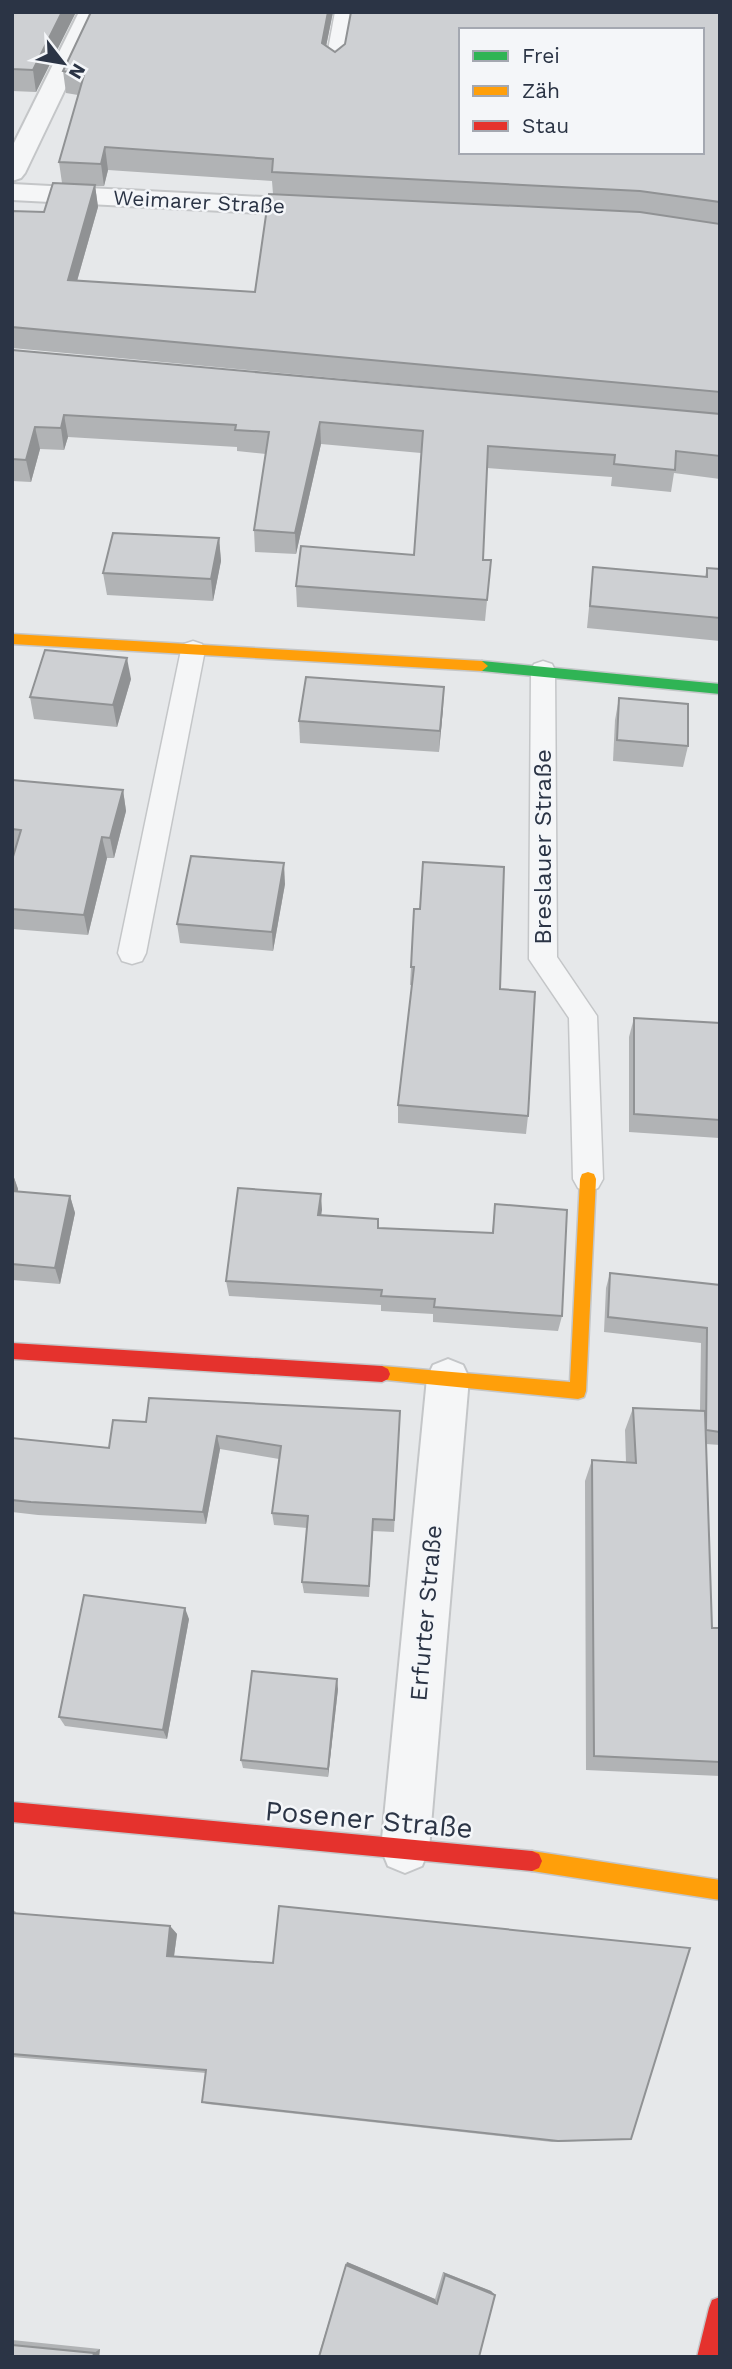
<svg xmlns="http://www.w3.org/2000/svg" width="732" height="2369" viewBox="0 0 732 2369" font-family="'Work Sans',sans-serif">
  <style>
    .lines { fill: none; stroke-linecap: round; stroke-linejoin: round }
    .lane-casing { stroke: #c4c6c8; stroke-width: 3 }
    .street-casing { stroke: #c4c6c8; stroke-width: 4 }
    .fast-casing { stroke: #c4c6c8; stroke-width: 3 }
    .slow-casing { stroke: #c4c6c8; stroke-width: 3 }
    .jam-casing { stroke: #c4c6c8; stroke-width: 3 }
    .lane { fill: #f5f6f7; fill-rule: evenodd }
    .street { fill: #f5f6f7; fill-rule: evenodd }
    .fast { fill: #30b455; fill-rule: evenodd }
    .slow { fill: #ff9f0a; fill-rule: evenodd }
    .jam { fill: #e5322d; fill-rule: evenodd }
    .wall { fill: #b1b3b5; fill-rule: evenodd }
    .shaded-wall { fill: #909294 }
    .building { fill: #ced0d3; stroke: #909294; stroke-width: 2; fill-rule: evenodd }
    .labels { text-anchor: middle; stroke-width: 5; stroke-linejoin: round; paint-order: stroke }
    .far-street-label { font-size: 21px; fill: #2b3445; stroke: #f4f6f9 }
    .street-label { font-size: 24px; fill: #2b3445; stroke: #f4f6f9 }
    .near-street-label { font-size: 28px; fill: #2b3445; stroke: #f4f6f9 }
  </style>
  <rect width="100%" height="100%" fill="#e6e8ea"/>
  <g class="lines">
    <defs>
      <g id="lane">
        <polygon points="335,12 353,12 343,66 334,72 325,66"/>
        <polygon points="193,641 202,644 205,650 146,953 142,961 132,964 122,961 118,953 181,650 184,644"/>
        <polygon points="543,661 552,664 555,670 557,957 597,1016 603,1179 598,1188 588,1192 578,1188 573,1179 569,1018 529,959 531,670 534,664"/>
      </g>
      <g id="street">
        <polygon points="79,12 102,12 25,173 21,178 12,181 12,147"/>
        <polygon points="12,184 320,200 329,203 333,208 329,213 320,216 12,200"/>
        <polygon points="448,1359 463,1365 469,1378 429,1849 422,1866 405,1873 388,1866 381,1849 427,1378 433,1365"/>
      </g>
      <polygon id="fast" points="482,661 720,684 720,694 482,671 476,666"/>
      <g id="slow">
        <polygon points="12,634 482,661 488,666 482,671 12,644"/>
        <polygon points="588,1172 594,1174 596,1179 586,1391 584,1397 578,1399 376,1379 374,1374 376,1369 382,1366 570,1382 580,1179 582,1174"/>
        <polygon points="532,1851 720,1880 720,1900 532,1871 525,1868 522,1861 525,1854"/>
      </g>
      <g id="jam">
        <polygon points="12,1343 382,1366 388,1369 390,1374 388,1379 382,1382 12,1359"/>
        <polygon points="12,1802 532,1851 539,1854 542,1861 539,1868 532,1871 12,1822"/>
        <polygon points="720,2297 719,2357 697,2357 709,2308 712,2300"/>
      </g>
    </defs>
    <use href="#lane" class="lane-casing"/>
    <use href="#street" class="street-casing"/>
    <use href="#fast" class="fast-casing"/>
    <use href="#slow" class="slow-casing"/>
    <use href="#jam" class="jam-casing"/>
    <use href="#lane" class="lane"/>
    <use href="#street" class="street"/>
    <use href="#fast" class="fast"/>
    <use href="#slow" class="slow"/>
    <use href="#jam" class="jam"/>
  </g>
  <g class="wall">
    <polygon points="12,12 76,12 36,92 12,91"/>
    <path d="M91,12H333L326,46L335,52L720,12V414L12,348V211L44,212L62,183L59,162L78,95L66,93L63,71ZM108,170L272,181L273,194L255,292L77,281L98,207L95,186H104Z"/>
    <polygon points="12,350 720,414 720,479 674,473 671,492 611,486 612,477 487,468 483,560 491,560 485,621 297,607 296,586 414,555 421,453 321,444 296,554 255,552 254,530 266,454 237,451 237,447 68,437 64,450 40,449 31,482 12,481"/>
    <polygon points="219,538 221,561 213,601 107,595 103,573"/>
    <polygon points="593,567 705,577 707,568 720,569 720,641 587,628"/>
    <polygon points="131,679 117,727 34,719 30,697"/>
    <polygon points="619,698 688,746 683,767 613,761 615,720"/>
    <polygon points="443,708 439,752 300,743 299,721"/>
    <polygon points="12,780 123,790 126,811 114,858 107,858 88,935 12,929 12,860 15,849 12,849"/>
    <polygon points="285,884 273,951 180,943 177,924"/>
    <polygon points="420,909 500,989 528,1116 526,1134 398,1123 398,1105 412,985 410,985 411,967"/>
    <polygon points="634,1018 720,1023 719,1138 629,1132 629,1037"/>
    <polygon points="12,1172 18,1189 18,1192 70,1196 75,1213 60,1284 12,1280"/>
    <polygon points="321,1194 321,1215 378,1228 492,1233 495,1204 562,1316 558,1331 433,1322 433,1314 381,1311 381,1305 229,1296 226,1281"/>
    <polygon points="610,1273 720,1285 720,1445 706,1444 712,1628 720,1628 720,1776 586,1770 585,1481 592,1460 626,1462 625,1430 633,1408 700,1410 701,1343 604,1332 606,1288"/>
    <polygon points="400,1411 394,1532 373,1531 369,1597 304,1593 302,1582 307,1528 274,1525 272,1513 279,1459 220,1449 206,1524 38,1515 12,1512 12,1438 109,1448 146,1422"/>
    <polygon points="189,1619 167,1739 65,1726 59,1717"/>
    <polygon points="338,1689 328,1777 243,1768 241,1760"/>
    <polygon points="12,1909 16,1912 15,1913 170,1926 177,1934 174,1956 631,2139 552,2142 207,2104 202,2102 206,2073 12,2057"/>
    <polygon points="347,2262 435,2299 443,2272 491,2291 495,2295 318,2357"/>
    <polygon points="12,2340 100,2349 99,2357 12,2357"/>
  </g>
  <g class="shaded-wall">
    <polygon points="62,12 76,12 36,92 33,70"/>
    <polygon points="328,12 333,12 322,66 322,43"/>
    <polygon points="105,147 108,170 104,186 101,164"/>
    <polygon points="95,185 98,207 71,302 68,280"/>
    <polygon points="64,415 68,437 64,450 61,428"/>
    <polygon points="320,422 321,444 296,554 295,533"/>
    <polygon points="35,427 40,449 31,482 26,460"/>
    <polygon points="219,538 221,561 213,601 211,579"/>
    <polygon points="127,658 131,679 117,727 113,705"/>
    <polygon points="444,687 443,708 439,752 440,731"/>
    <polygon points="123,790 126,811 114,858 110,838"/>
    <polygon points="102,837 107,858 88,935 84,915"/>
    <polygon points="284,863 285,884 273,951 272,932"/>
    <polygon points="12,1172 18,1189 15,1208 12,1201"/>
    <polygon points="321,1194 322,1210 319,1231 318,1215"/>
    <polygon points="70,1196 75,1213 60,1284 55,1268"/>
    <polygon points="217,1436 220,1449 206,1524 203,1512"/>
    <polygon points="185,1608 189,1619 167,1739 163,1730"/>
    <polygon points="337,1679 338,1689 328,1777 328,1769"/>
    <polygon points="170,1926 177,1934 173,1963 167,1956"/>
    <polygon points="347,2262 435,2299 437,2304 346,2265"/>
    <polygon points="443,2272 491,2291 495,2295 445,2275"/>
    <polygon points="100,2349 99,2357 93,2357 94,2353"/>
  </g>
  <g class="building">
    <polygon points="12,12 62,12 33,70 12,69"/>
    <path d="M91,12H328L322,43L335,52L345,44L351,12H720V202L640,191L272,172L273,159L105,147L101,164L59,162L84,75L63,71ZM461,30H702V152H461Z"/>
    <polygon points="53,183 95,185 68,280 255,292 269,194 640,212 720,224 720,392 12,327 12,211 44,212"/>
    <polygon points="12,350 720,414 720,456 676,451 675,470 614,464 615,455 488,446 483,560 491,560 487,600 296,586 301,546 414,555 423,431 320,422 295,533 254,530 269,432 235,430 236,425 64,415 61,428 35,427 26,460 12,459"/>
    <polygon points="113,533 219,538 211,579 103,573"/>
    <polygon points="593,567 707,577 707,568 720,569 720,618 590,606"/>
    <polygon points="45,650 127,658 113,705 30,697"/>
    <polygon points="306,677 444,687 440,731 299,721"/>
    <polygon points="619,698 688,704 688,746 617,740"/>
    <polygon points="12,780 123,790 110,838 102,837 84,915 12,909 12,860 21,830 12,829"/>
    <polygon points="191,856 284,863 272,932 177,924"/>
    <polygon points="423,862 504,867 500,989 535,992 528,1116 398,1105 414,967 411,967 414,909 420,909"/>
    <polygon points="634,1018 720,1023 720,1120 634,1114"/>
    <polygon points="238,1188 321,1194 318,1215 378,1219 378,1228 493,1233 495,1204 567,1210 562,1316 434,1307 435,1299 381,1296 382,1290 226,1281"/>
    <polygon points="12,1191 70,1196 55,1268 12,1264"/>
    <polygon points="610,1273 720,1285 720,1432 706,1430 707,1328 608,1317"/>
    <polygon points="149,1398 400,1411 394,1520 373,1519 369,1586 302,1582 308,1516 272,1513 281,1446 217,1436 203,1512 31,1502 12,1500 12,1438 109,1448 113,1420 146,1422"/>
    <polygon points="633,1408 705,1411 712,1628 720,1628 720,1762 594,1756 592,1460 636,1463"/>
    <polygon points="84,1595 185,1608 163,1730 59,1717"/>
    <polygon points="252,1671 337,1679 328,1769 241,1760"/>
    <polygon points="279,1906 690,1948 631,2139 558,2141 202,2102 206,2070 12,2054 12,1913 170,1926 167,1956 273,1963"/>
    <polygon points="346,2265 437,2304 445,2275 495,2295 479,2357 319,2357"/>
    <polygon points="12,2345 94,2353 93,2357 12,2357"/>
  </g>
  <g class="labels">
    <g class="far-street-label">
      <text transform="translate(199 202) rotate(3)" y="7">Weimarer Straße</text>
    </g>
    <g class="street-label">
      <text transform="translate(543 847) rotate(-90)" y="8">Breslauer Straße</text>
      <text transform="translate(426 1613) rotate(-85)" y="8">Erfurter Straße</text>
    </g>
    <g class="near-street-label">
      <text transform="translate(369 1819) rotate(5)" y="10">Posener Straße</text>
    </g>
  </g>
  <rect width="732" height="2369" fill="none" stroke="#2b3445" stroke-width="28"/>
  <rect x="459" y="28" width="245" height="126" fill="#f4f6f9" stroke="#a4a8b1" stroke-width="2"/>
  <rect x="473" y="51" width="35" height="10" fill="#30b455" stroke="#a4a8b1" stroke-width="2"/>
  <text x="522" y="63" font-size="21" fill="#2b3445">Frei</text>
  <rect x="473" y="86" width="35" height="10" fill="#ff9f0a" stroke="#a4a8b1" stroke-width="2"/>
  <text x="522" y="98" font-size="21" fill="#2b3445">Zäh</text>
  <rect x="473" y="121" width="35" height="10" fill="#e5322d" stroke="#a4a8b1" stroke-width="2"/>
  <text x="522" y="133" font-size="21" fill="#2b3445">Stau</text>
  <g transform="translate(63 63) rotate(121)" stroke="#f4f6f9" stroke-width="5" paint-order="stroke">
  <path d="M0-5L12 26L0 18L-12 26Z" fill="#2b3445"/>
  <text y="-10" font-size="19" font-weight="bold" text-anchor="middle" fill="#2b3445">N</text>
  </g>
</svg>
